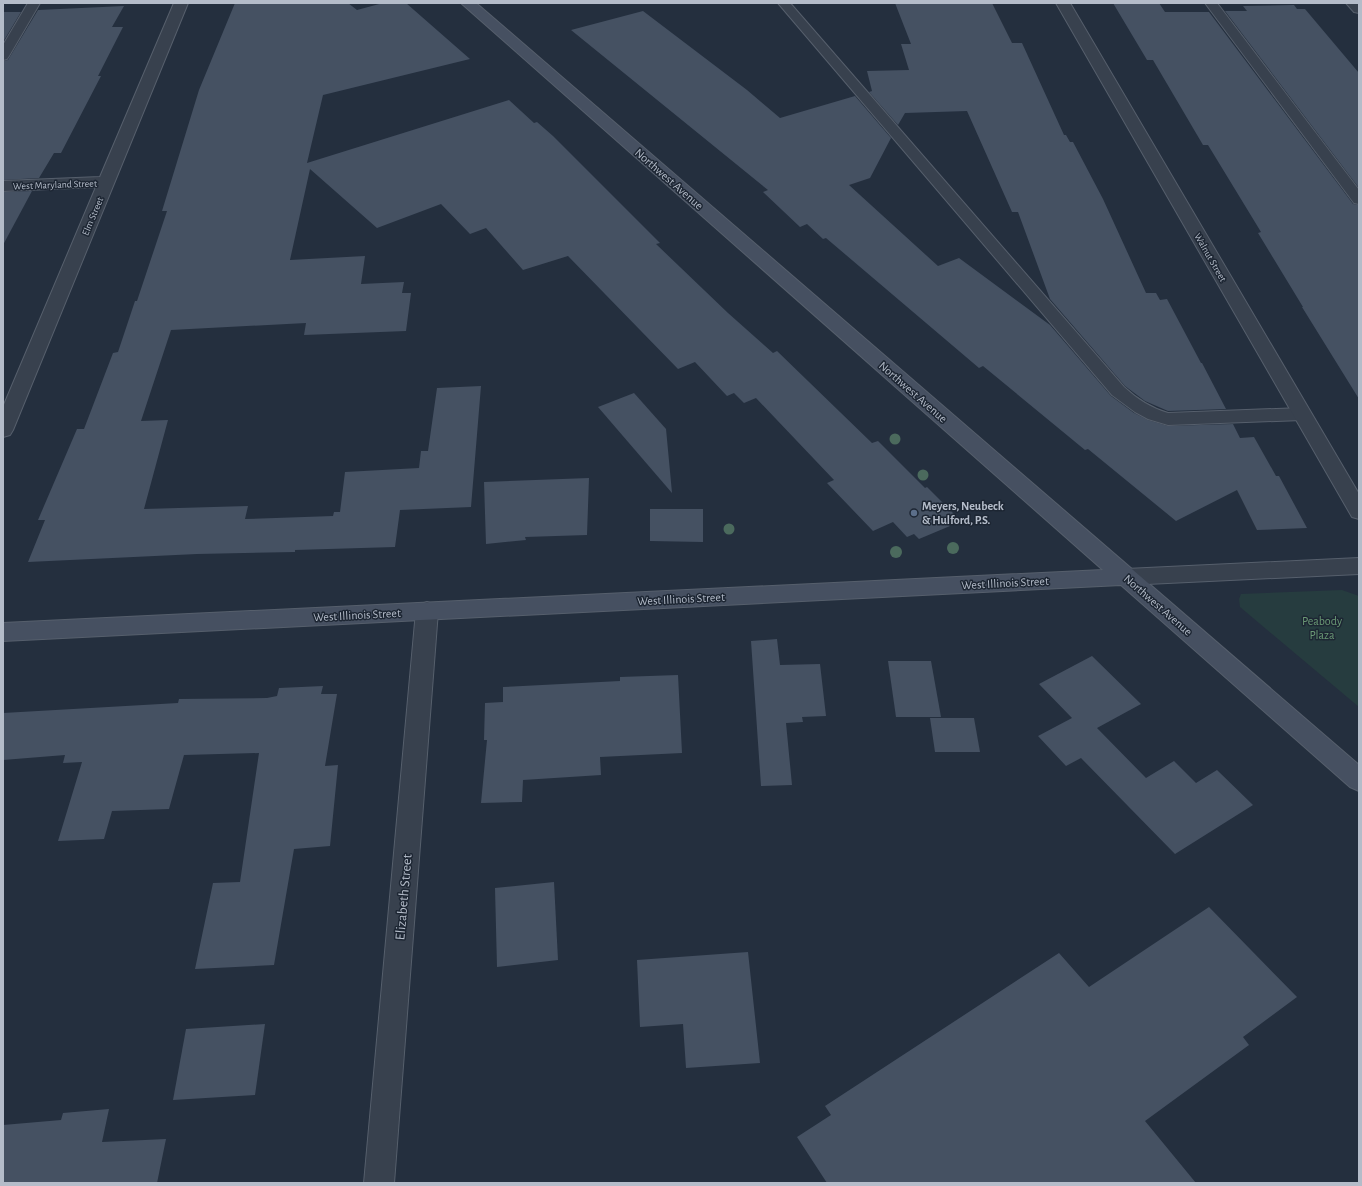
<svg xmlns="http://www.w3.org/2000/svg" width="1362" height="1186" viewBox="0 0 1362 1186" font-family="'Alegreya Sans',sans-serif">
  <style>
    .green { fill: #263c3f }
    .building { fill: #455162 }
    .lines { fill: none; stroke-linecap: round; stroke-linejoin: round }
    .lane-casing { stroke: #565f6c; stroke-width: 2 }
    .street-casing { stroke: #565f6c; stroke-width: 2 }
    .secondary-casing { stroke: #565f6c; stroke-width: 2 }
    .lane { fill: #38414e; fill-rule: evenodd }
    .street { fill: #38414e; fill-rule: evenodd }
    .secondary { fill: #465061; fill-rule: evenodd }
    .tree { fill: #4b6a5d }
    .service-dot { fill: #5c6f8a; stroke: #1d2633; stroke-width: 1.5 }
    .labels { text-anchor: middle; stroke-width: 3; stroke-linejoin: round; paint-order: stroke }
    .far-street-label { font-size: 10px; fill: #b4bcc9; stroke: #1d2633 }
    .street-label { font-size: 12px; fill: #b4bcc9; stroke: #1d2633 }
    .poi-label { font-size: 12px; font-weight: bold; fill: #b4bcc9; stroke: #1d2633; text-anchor: start }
    .park-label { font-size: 12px; fill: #6b9a76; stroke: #1d2633 }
    .near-street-label { font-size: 14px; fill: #b4bcc9; stroke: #1d2633 }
  </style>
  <rect width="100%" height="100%" fill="#242f3e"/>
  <polygon class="green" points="1342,590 1359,596 1359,707 1240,607 1239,599 1241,594"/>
  <g class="building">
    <polygon points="235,3 348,3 357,10 383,3 406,3 470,59 323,95 307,163 509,100 534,123 537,122 553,136 660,243 656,244 728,313 773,353 777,351 872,443 878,441 925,488 927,487 954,514 944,519 950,526 919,539 914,534 907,537 893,522 873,531 827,483 834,480 756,398 744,403 734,393 727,396 695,362 678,369 568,256 523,270 486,228 470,234 441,204 377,228 310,169 290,260 365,256 361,284 404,282 402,293 411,293 406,331 304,335 306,323 171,330 141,421 168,420 144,509 248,506 245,519 333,516 334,512 340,512 345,472 419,468 421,451 428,451 437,388 481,386 471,507 400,510 395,547 295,550 295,552 197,554 28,562 45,520 38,520 77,429 84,429 113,353 118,352 135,301 137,301 167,211 162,211 199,90"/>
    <polygon points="895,3 992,3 1012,43 1022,43 1064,135 1066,135 1070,142 1073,142 1103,199 1146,293 1156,293 1160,300 1167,299 1201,363 1202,363 1226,409 1168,411 1145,401 1125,386 1050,299 1018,212 1012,212 967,111 905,113 898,125 869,92 872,91 867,71 909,70 901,44 911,44"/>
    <polygon points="1113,3 1159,3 1165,12 1209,12 1353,204 1359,205 1359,399 1302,307 1303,307 1258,233 1261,232 1208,145 1203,145 1153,60 1147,60"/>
    <polygon points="1294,5 1297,9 1305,9 1359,73 1359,188 1225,11 1247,11 1243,6"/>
    <polygon points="124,6 112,27 123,27 98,76 101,76 61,153 54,153 39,178 3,180 3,61 8,60 38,10"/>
    <polygon points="643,11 747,90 780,118 855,96 891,138 870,178 849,185 938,266 959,258 1050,325 1111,396 1134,413 1148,420 1168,426 1233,424 1240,438 1254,437 1276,476 1279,476 1307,528 1257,530 1237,490 1176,521 1088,449 1085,450 983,366 979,368 826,238 823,239 807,224 800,227 763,192 768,190 571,30"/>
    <polygon points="3,12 21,12 3,42"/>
    <polygon points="32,191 3,245 3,192"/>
    <polygon points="634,393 666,429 672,493 598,407"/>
    <polygon points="589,478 587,535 525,537 526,540 486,544 484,482"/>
    <polygon points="650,509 703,509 703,542 650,541"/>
    <polygon points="777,639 780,665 820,664 826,716 802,717 803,722 786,723 792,785 761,786 751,641"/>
    <polygon points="1092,656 1141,704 1097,728 1146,778 1174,761 1196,783 1217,770 1253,805 1175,854 1081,758 1066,766 1038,736 1072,718 1039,684"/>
    <polygon points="888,661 931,661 941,717 896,717"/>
    <polygon points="678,675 682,753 600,757 601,775 523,780 522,802 481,803 487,740 484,740 485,703 503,702 503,687 620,681 620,677"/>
    <polygon points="323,686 321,694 337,694 325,766 338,765 330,846 294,849 274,965 195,969 213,883 240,882 259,753 184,755 169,809 112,811 104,839 58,841 82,762 63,763 65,755 3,760 3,713 178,703 179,699 267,698 277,696 279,688"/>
    <polygon points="930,718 974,718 980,752 935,752"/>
    <polygon points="554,882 558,960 497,967 495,888"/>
    <polygon points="1209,907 1297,997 1243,1037 1249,1045 1145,1121 1196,1183 827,1183 797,1137 831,1115 825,1106 1059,953 1089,987"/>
    <polygon points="748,952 760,1063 686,1068 683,1024 640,1027 637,960"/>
    <polygon points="265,1024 255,1095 173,1100 186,1029"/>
    <polygon points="109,1109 102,1142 166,1139 157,1183 3,1183 3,1125 61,1120 63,1113"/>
  </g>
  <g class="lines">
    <defs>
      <g id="lane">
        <polygon points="28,3 40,3 9,56 7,59 3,60 3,45"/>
        <path d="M778,3H790L1124,387C1137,399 1151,408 1168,413L1302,408L1308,410L1311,414L1308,418L1302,420L1168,425L1148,419L1135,412L1112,395Z"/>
        <polygon points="1205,3 1217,3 1359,190 1359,204 1354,203"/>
      </g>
      <g id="street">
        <polygon points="174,3 188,3 13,430 10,435 3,437 3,407 96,187 3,191 3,181 100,177"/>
        <polygon points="1056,3 1070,3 1359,494 1359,519 1352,517"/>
        <polygon points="1346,3 1359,3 1359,13 1354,12"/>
        <polygon points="1359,558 1359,574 1126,585 1118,583 1115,577 1118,571 1126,569"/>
        <polygon points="427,602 435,605 438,611 394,1183 364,1183 416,611 419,605"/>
      </g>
      <polygon id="secondary" points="461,3 476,3 1359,765 1359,791 1350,787 1121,585 3,641 3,623 1103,570"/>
    </defs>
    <use href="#lane" class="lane-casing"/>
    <use href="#street" class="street-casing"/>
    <use href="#secondary" class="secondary-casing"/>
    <use href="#lane" class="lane"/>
    <use href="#street" class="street"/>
    <use href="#secondary" class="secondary"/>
  </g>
  <g class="tree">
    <circle cx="895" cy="439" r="5.5"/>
    <circle cx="923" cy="475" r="5.5"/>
    <circle cx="729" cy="529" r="5.5"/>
    <circle cx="953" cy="548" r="6"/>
    <circle cx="896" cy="552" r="6"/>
  </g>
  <circle class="service-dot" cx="914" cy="513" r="4"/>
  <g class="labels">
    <g class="far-street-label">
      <text transform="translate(55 184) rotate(-2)" y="4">West Maryland Street</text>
      <text transform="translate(92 216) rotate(-67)" y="4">Elm Street</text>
      <text transform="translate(1211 257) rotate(60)" y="4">Walnut Street</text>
    </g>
    <g class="street-label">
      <text transform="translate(669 179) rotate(41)" y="4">Northwest Avenue</text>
      <text transform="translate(913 392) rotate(41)" y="4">Northwest Avenue</text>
      <text transform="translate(1005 583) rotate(-3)" y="4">West Illinois Street</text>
      <text transform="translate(681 599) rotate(-3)" y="4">West Illinois Street</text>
      <text transform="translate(1158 605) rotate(41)" y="4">Northwest Avenue</text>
      <text transform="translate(357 615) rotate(-3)" y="4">West Illinois Street</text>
    </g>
    <g class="poi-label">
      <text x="922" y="510">Meyers, Neubeck<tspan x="922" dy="14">&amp; Hulford, P.S.</tspan></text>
    </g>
    <g class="park-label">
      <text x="1322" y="625">Peabody<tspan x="1322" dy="14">Plaza</tspan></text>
    </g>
    <g class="near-street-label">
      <text transform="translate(403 897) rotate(-85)" y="5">Elizabeth Street</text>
    </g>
  </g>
  <rect width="1362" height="1186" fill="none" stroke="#b4bcc9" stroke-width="8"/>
</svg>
